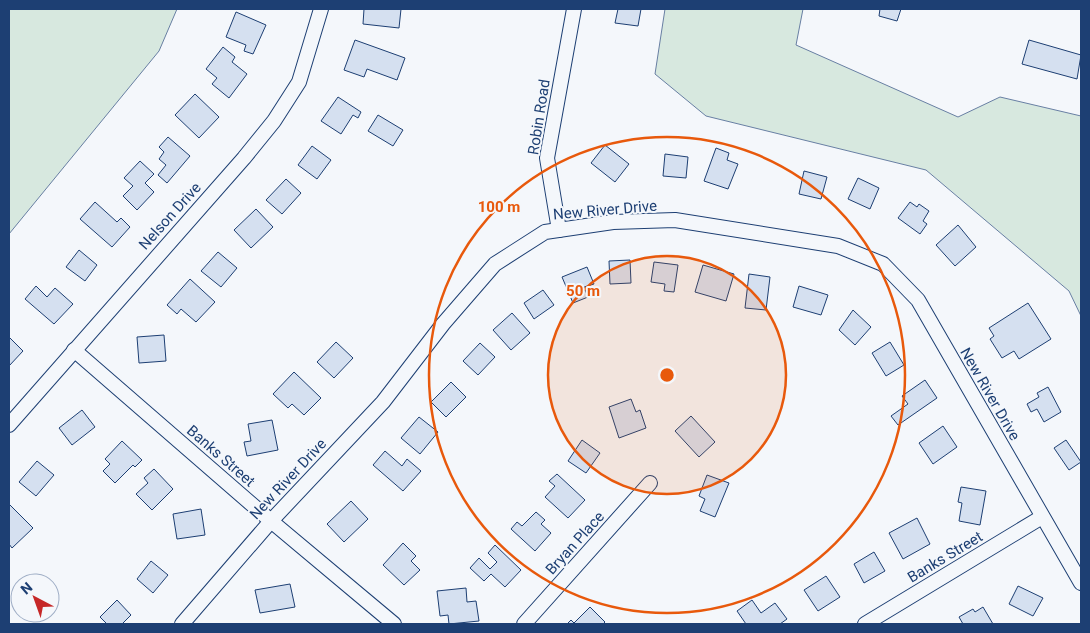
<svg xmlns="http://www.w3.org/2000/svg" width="1090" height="633" viewBox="0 0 1090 633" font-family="Roboto,sans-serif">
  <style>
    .green { fill: #d7e8df; stroke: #687fa3 }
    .building { fill: #d5e0f0; stroke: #1d3f73 }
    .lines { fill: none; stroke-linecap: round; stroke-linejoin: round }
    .minor-casing { stroke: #1d3f73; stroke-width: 16 }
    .minor { stroke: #f4f7fb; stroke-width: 14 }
    .ring { fill: none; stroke: #e8590c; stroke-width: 2.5 }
    .labels { text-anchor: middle; stroke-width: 4; stroke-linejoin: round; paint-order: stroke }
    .street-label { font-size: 15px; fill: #1d3f73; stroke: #f4f7fb }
    .centre { fill: #e8590c; stroke: #f4f7fb; stroke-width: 2.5 }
    .ring-label { font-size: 15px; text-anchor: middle; font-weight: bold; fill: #e8590c; stroke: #f4f7fb; stroke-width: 4; stroke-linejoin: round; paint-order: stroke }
  </style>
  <rect width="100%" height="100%" fill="#f4f7fb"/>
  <g class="green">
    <polygon points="9,9 177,9 159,51 9,234"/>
    <polygon points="665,9 803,9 796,45 958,117 1000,97 1081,116 1081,316 1069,291 926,170 706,116 655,74"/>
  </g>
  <g class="building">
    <polygon points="364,9 401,9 399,28 363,24"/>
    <polygon points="618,9 641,9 638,26 615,23"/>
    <polygon points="880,9 901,9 897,21 879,16"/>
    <polygon points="236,12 266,25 253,54 244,51 246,45 226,37"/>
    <polygon points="355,40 405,58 397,80 367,69 364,77 344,70"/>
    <polygon points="1029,40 1081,55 1077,79 1022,64"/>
    <polygon points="223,47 235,57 232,62 247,74 229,98 212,84 217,78 206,69"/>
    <polygon points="195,94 219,117 199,138 175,115"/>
    <polygon points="338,97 361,112 358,118 353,115 341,134 321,121"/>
    <polygon points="378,115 403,130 393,146 368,131"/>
    <polygon points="168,137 190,156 167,183 158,175 166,165 159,159 164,152 159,147"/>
    <polygon points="605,145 629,164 615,182 591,163"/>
    <polygon points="312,146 331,160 317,179 298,165"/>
    <polygon points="716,148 729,153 727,160 738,164 728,189 704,181"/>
    <polygon points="665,154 688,157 686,178 663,176"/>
    <polygon points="140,161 154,174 145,183 154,192 137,210 123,196 133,186 124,178"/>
    <polygon points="804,171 827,177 821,199 799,194"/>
    <polygon points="858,178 879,188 870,209 848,199"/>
    <polygon points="286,179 301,193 282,214 266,200"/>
    <polygon points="95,202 117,222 121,218 130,227 112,247 80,219"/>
    <polygon points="910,202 917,207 919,204 929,211 923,221 927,224 920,234 898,218"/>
    <polygon points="256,209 273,227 251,248 234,230"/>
    <polygon points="958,225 976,247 955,266 936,245"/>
    <polygon points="79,250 97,265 85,281 66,267"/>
    <polygon points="218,252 237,268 221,287 201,271"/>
    <polygon points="630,260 631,283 610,284 609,261"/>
    <polygon points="654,262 678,265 674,292 664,291 665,284 651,282"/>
    <polygon points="703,265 734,274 726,301 695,292"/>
    <polygon points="587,267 594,284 584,287 588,297 573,303 562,277"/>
    <polygon points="749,274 770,277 766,310 745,308"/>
    <polygon points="190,279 215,302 196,322 181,309 177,314 167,305"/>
    <polygon points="36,286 47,297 55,288 73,304 54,324 25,299"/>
    <polygon points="799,286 828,295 821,315 793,307"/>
    <polygon points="543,290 554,305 534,319 524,303"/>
    <polygon points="1028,303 1051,339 1019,359 1014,351 1002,358 990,339 994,336 989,328"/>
    <polygon points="853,310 871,327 855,345 839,330"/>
    <polygon points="512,313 530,333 511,350 493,330"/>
    <polygon points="164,335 166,361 139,363 137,337"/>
    <polygon points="9,337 23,351 9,366"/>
    <polygon points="336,342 353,358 334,378 317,362"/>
    <polygon points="890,342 904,365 886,376 872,353"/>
    <polygon points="480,343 495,357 478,375 463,361"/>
    <polygon points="294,372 321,398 304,415 292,404 288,408 273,394"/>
    <polygon points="925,380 937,398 898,425 891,416 908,404 902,396"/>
    <polygon points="451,382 466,397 446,417 431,402"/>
    <polygon points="1048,387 1061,412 1044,422 1037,409 1031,412 1027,404 1039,397 1037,393"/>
    <polygon points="631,399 636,412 640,410 646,428 619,438 609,407"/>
    <polygon points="82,410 95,427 72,445 59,428"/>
    <polygon points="691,416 715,442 699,457 675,431"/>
    <polygon points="419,417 438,432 420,454 401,438"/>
    <polygon points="272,420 278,450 247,456 244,442 251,441 248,424"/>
    <polygon points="943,426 957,447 933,464 919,443"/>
    <polygon points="582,440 600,453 586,473 568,461"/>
    <polygon points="1066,440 1081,462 1069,470 1054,448"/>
    <polygon points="122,441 142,460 135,467 133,465 115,483 103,471 110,464 105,459"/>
    <polygon points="385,451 402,466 407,459 421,471 403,491 373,465"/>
    <polygon points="37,461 54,475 36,496 19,482"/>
    <polygon points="154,469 173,489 152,510 136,494 148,483 144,478"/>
    <polygon points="557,474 585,500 568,518 545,497 555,486 549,481"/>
    <polygon points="707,475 729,483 715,517 700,511 705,499 699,496"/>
    <polygon points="961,487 986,491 980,525 959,521 962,503 958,502"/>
    <polygon points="351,501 368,519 344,542 327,524"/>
    <polygon points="9,504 33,528 12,548 9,544"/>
    <polygon points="201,509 205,535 177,539 173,514"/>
    <polygon points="536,512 545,520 541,524 551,533 535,551 511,529 517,522 522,526"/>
    <polygon points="917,518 930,544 903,559 889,533"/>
    <polygon points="403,543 416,556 411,561 420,570 404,585 383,565"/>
    <polygon points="495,545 521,570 505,587 491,574 484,581 470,568 479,558 490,569 497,562 488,553"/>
    <polygon points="874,552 885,571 864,583 854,564"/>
    <polygon points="151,561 168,575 153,593 137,579"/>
    <polygon points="826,576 840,597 818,611 804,590"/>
    <polygon points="290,584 295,607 260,613 255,590"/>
    <polygon points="1018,586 1043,598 1033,616 1009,604"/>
    <polygon points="466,588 467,602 476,601 479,621 449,624 448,615 440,616 437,591"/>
    <polygon points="117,600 131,615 122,624 107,624 100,617"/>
    <polygon points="752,600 761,613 775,603 787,619 780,624 746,624 737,611"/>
    <polygon points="590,607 605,622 603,624 567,624 571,620 574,623"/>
    <polygon points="983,607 993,624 963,624 959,617 973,609 975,612"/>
  </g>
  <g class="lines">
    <defs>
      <g id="minor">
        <polyline points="559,230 547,158 574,9"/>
        <polyline points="74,350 271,521 394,624"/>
        <polyline points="9,425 244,158 274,121 299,82 321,9"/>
        <polyline points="182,624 271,521 383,402 443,324 495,264 545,232 613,222 675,220 838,246 883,264 918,300 1081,583"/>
        <polyline points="524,624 650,483"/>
        <polyline points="865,624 1042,517"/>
      </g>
    </defs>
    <use href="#minor" class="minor-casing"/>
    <use href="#minor" class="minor"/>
  </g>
  <circle cx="667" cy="375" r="119" fill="#e8590c" fill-opacity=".12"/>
  <g class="ring">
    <circle cx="667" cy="375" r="119"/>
    <circle cx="667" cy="375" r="238"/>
  </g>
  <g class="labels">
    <g class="street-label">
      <text transform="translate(539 117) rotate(-81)" y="5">Robin Road</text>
      <text transform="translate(605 210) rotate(-5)" y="5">New River Drive</text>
      <text transform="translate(170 216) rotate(-48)" y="5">Nelson Drive</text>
      <text transform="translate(990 394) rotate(60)" y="5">New River Drive</text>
      <text transform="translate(221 456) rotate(41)" y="5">Banks Street</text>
      <text transform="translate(288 479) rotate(-47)" y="5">New River Drive</text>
      <text transform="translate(575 543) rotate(-48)" y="5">Bryan Place</text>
      <text transform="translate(945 557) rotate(-31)" y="5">Banks Street</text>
    </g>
  </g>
  <circle cx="667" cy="375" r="8" class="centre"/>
  <g class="ring-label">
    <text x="499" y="212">100 m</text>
    <text x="583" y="296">50 m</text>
  </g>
  <rect width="1090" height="633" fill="none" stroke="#1d3f73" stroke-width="20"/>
  <g transform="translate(35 598) rotate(319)"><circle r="24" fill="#f4f7fb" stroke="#9eadc5"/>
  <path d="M0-4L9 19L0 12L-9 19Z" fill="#c62828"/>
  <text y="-8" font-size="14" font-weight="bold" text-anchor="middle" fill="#1d3f73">N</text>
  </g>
</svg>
